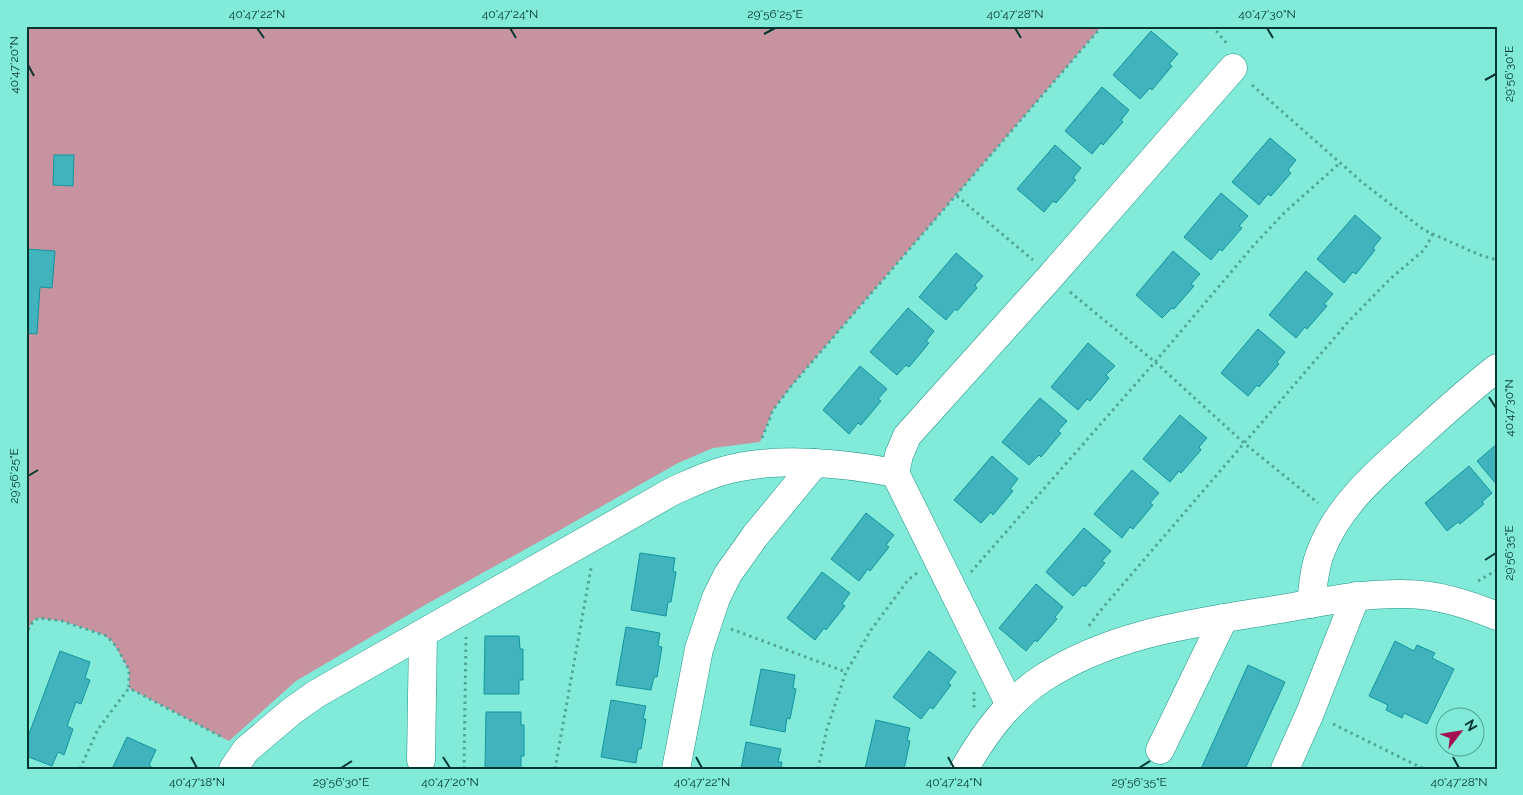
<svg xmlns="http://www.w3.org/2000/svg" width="1523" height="795" viewBox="0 0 1523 795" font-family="Raleway,sans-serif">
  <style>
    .green { fill: #c893a0 }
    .building { fill: #41b3bc; stroke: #12959e }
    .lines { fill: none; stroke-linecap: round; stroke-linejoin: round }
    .street-casing { stroke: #1e9587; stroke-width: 29 }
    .secondary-casing { stroke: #1e9587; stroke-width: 29 }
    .path { stroke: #51a598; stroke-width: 3; stroke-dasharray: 2.5 4; stroke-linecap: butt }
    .street { stroke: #fff; stroke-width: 28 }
    .secondary { stroke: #fff; stroke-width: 28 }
    .ticks { fill: none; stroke: #053731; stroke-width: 2 }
    .neatline { fill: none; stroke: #053731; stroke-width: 2 }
    .ticks-label { font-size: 12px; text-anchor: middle; fill: #053731 }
  </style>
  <rect width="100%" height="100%" fill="#81ead9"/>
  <polygon class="green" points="26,26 1102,26 792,385 773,410 760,442 713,448 678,463 560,530 425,605 296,681 229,741 129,688 129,670 112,641 102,634 62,621 38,618 34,620 30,625 26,636"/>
  <g class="building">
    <polygon points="1151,31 1178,54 1169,64 1172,66 1152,90 1150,88 1140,99 1113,75"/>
    <polygon points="1102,87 1129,110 1121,120 1123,122 1103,145 1101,143 1092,154 1065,131"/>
    <polygon points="1270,138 1296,160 1288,170 1291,173 1271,196 1268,194 1259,205 1232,182"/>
    <polygon points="1055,145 1081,168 1073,178 1076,180 1056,203 1053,201 1044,212 1017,189"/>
    <polygon points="54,155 74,155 73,186 53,185"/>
    <polygon points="1221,193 1248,216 1239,226 1242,228 1222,251 1220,249 1211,260 1184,237"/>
    <polygon points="1355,215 1381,238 1373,248 1375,250 1356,274 1353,272 1344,283 1317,259"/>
    <polygon points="26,249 55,251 52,288 40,287 37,334 26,333"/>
    <polygon points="1173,251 1200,274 1191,284 1194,286 1174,309 1172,308 1162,318 1136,295"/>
    <polygon points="956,253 983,276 975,285 977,288 957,311 955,309 946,320 919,297"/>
    <polygon points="1306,271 1333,294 1324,304 1327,306 1307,329 1305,327 1296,338 1269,315"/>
    <polygon points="908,308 934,331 926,341 929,343 909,367 906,365 897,375 870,352"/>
    <polygon points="1258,329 1285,352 1277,362 1279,364 1259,387 1257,385 1248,396 1221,373"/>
    <polygon points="1088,343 1115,366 1106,375 1109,378 1090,401 1087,399 1078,410 1051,387"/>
    <polygon points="860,366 887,389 878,399 881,401 861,425 858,423 849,434 823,410"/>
    <polygon points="1040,398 1067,421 1058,431 1061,433 1041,457 1039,455 1029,465 1002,442"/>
    <polygon points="1180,415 1207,438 1199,447 1201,450 1181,473 1179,471 1170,482 1143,459"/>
    <polygon points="1497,444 1497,485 1477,461"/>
    <polygon points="992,456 1018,479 1010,489 1013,491 993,515 991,512 981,523 954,500"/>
    <polygon points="1469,466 1492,493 1482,502 1484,504 1460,524 1458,522 1447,531 1425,503"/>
    <polygon points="1132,470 1159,493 1150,503 1153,505 1133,529 1130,527 1122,538 1094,514"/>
    <polygon points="866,513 894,535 886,545 889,547 870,571 868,569 859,581 831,559"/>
    <polygon points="1084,528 1111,551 1102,561 1105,563 1085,587 1083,585 1073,596 1046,572"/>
    <polygon points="640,553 675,558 673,571 676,572 671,602 668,602 666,616 631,610"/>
    <polygon points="822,572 850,593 842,604 845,606 826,630 824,628 815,640 787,618"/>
    <polygon points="1036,584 1063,607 1055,617 1057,619 1037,642 1035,640 1026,651 999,628"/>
    <polygon points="626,627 660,633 658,646 662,647 657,677 654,677 651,690 616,685"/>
    <polygon points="485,636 519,636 520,649 523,649 523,680 519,680 519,694 484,694"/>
    <polygon points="1395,641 1414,651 1417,645 1435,653 1432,658 1454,669 1427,724 1404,713 1402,718 1386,710 1388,705 1369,696"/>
    <polygon points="60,651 90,662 85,678 90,680 81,704 76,702 67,726 73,729 64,755 58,752 52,766 26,756 26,742"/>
    <polygon points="929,651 956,672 948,683 951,685 933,709 930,707 921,719 893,697"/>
    <polygon points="1248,665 1285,682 1245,769 1201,769"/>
    <polygon points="761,669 795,675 793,688 796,689 790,719 787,718 785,732 750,725"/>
    <polygon points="611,700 646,706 643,719 646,719 641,749 638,749 636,763 601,757"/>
    <polygon points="486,712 521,712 521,725 524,725 524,756 521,756 521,769 485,769"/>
    <polygon points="876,720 910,728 907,740 910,741 904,769 865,769"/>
    <polygon points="127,737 156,750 149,765 154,769 112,769"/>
    <polygon points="746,742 781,749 778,762 782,762 781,769 741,769"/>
  </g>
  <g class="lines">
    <defs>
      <g id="street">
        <path d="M1311,604C1313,586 1314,568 1321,551C1339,504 1379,471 1416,438C1442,414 1469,390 1497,368"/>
        <polyline points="1010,705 895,473 899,455 907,436 1051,276 1233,68"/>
        <polyline points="1160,750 1224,618"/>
        <polyline points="421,760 423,634"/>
        <path d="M233,769L246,750L292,711L316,694L673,491C689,484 705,476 723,471C774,456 843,463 895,473"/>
        <polyline points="676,769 699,649 716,598 728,574 755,536 815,463"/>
        <polyline points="1285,769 1310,713 1356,596"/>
      </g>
      <path id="secondary" d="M964,769C985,733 1008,701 1043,678C1112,633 1195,623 1274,610C1317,603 1361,593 1405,594C1437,594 1467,604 1497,616"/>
    </defs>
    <use href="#street" class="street-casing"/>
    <use href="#secondary" class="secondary-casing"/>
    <g class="path">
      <polyline points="1212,26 1228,45"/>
      <polyline points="1252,85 1363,183 1424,230 1480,255 1497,260"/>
      <polyline points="957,196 1033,260"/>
      <polyline points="1070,292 1155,362 1244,443 1318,503"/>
      <polyline points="762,438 773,410 792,385 1102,26"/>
      <polyline points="971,572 1155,362 1254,245 1285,212 1340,163"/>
      <polyline points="1478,581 1497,570"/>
      <polyline points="1089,626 1100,611 1349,321 1390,279 1424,250 1433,234"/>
      <polyline points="731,629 846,672"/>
      <polyline points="26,636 30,625 38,618 62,621 107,636 117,647 129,670 129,688 224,738"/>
      <polyline points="974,692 974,708"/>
      <polyline points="1333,724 1424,769"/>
      <polyline points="80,769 98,729 129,688"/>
      <polyline points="464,769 466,637"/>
      <polyline points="555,769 591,568"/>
      <polyline points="818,769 827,729 846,672 871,630 908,580 917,573"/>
    </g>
    <use href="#street" class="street"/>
    <use href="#secondary" class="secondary"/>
  </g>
  <path class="ticks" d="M257,28L264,38M510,28L516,38M1015,28L1021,38M1267,28L1273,38M764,34L775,28M28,65L34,76M1485,80L1496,74M1489,397L1496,408M28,476L38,470M1485,560L1496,553M191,757L197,768M443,757L450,768M696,757L702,768M948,757L954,768M1453,757L1459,768M341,768L352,761M1139,768L1150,761"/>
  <rect width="1523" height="795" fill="none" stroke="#81ead9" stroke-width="55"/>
  <g transform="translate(1460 732) rotate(59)"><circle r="24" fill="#81ead9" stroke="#4fa296"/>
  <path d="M0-4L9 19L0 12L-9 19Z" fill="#a31051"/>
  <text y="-8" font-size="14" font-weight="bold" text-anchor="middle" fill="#053731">N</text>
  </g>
  <rect x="28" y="28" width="1468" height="740" class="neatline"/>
  <g class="ticks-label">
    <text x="257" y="18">40°47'22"N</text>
    <text x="510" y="18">40°47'24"N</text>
    <text x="775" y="18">29°56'25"E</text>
    <text x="1015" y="18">40°47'28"N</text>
    <text x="1267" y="18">40°47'30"N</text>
    <text transform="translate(14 65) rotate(-90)" y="4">40°47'20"N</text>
    <text transform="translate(1509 74) rotate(-90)" y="4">29°56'30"E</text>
    <text transform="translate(1509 408) rotate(-90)" y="4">40°47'30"N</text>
    <text transform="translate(14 476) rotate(-90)" y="4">29°56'25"E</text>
    <text transform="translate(1509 553) rotate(-90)" y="4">29°56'35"E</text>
    <text x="197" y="786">40°47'18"N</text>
    <text x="341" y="786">29°56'30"E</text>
    <text x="450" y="786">40°47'20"N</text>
    <text x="702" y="786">40°47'22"N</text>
    <text x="954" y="786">40°47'24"N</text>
    <text x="1139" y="786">29°56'35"E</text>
    <text x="1459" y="786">40°47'28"N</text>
  </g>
</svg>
